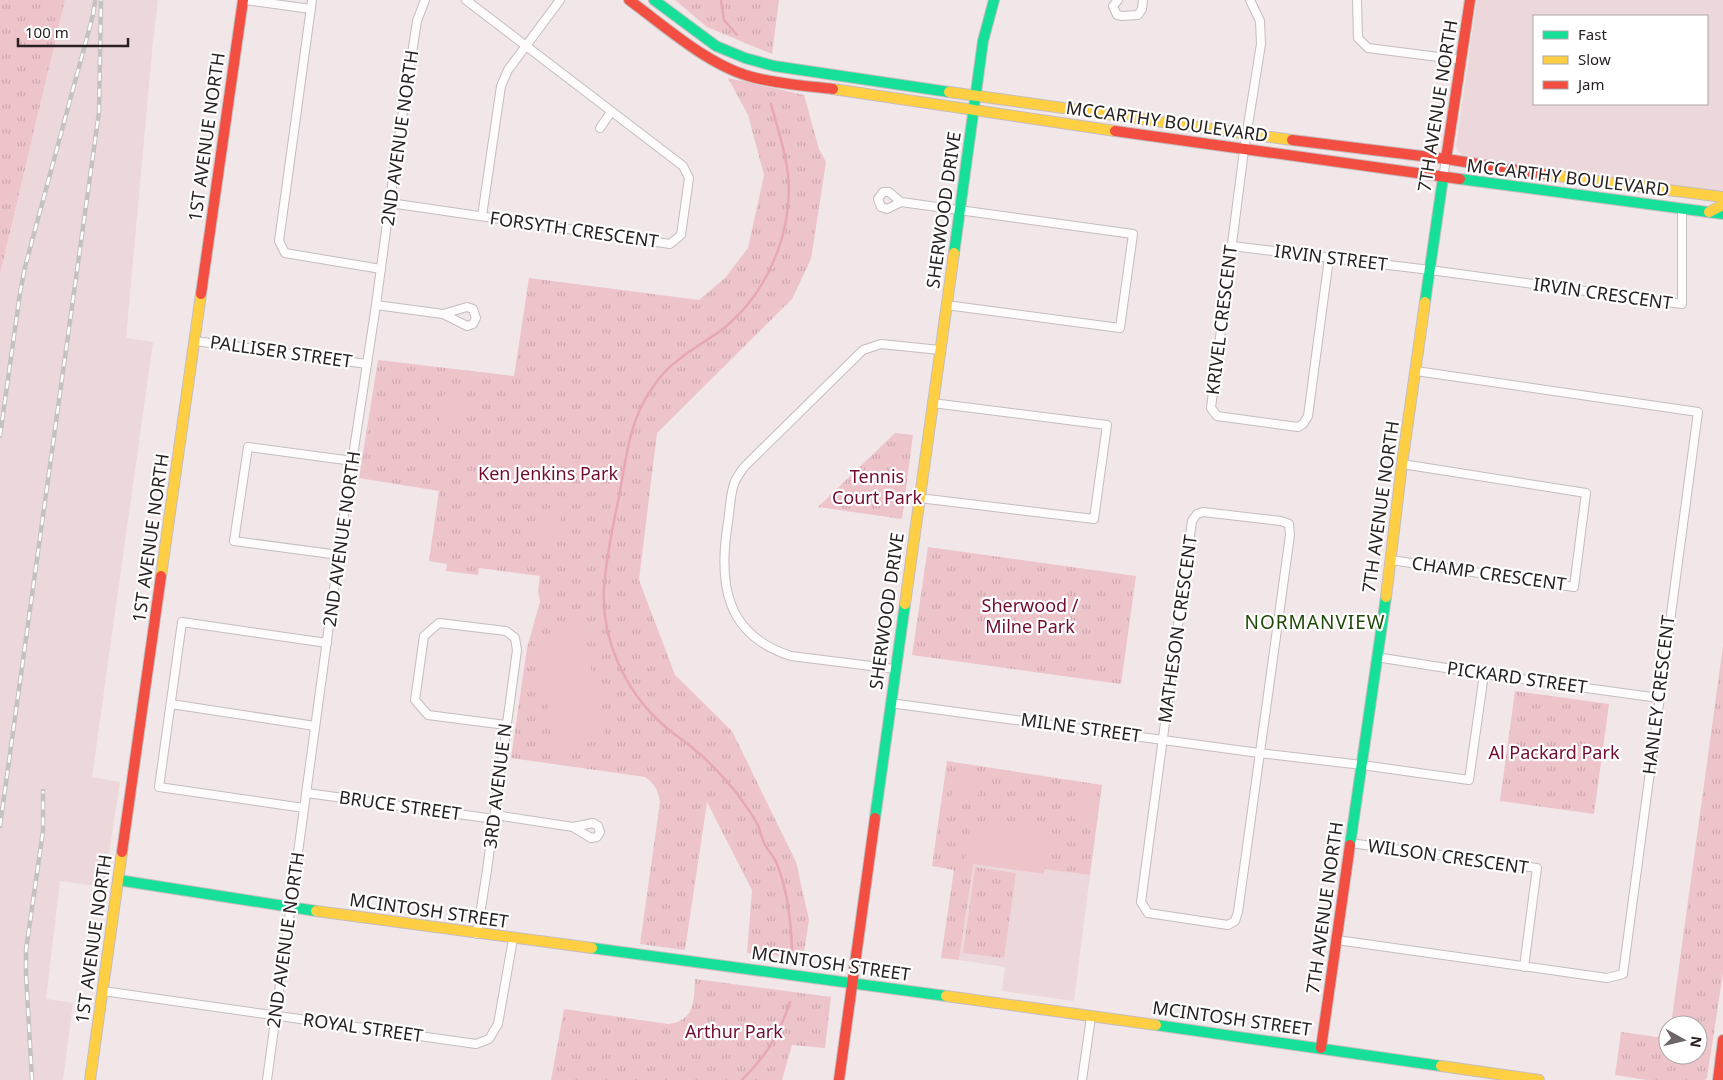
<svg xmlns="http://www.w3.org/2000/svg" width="1723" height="1080" viewBox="0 0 1723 1080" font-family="'Noto Sans',sans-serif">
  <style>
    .built { fill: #ecd8db; fill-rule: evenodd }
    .grass { fill: url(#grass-tufts) }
    .pitch { fill: #eec4cb }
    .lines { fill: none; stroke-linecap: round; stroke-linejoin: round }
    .stream { stroke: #e7a8b4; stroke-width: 2.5 }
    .street-casing { stroke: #c5bdbe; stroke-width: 10 }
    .fast-casing { stroke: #c5bdbe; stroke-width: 12 }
    .slow-casing { stroke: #c5bdbe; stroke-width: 12 }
    .jam-casing { stroke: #c5bdbe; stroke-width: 12 }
    .street { stroke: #fdfbfc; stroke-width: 8 }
    .fast { stroke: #16e098; stroke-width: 10 }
    .slow { stroke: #ffcf43; stroke-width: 10 }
    .jam { stroke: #f24e42; stroke-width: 10 }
    .rail-casing { stroke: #c4c1c1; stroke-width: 4.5 }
    .rail { stroke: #fff; stroke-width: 2.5; stroke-dasharray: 8; stroke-linecap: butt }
    .labels { text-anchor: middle; stroke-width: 4.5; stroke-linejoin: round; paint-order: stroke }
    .street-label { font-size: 18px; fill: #282021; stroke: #fff }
    .park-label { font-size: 18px; fill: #720b30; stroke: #fff }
    .neighbourhood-label { font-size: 19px; letter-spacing: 1px; fill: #204809; stroke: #fff }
  </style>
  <defs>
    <pattern id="grass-tufts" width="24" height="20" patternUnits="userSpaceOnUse" patternTransform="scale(1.25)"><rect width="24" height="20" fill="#eec4cb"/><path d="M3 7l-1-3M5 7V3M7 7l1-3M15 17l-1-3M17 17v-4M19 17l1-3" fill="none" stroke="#cca8ae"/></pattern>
  </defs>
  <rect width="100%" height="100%" fill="#f1e6e8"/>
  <g class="built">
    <polygon points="65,0 158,0 153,41 126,338 153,342 92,777 120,782 104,887 60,881 46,999 73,1003 63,1080 0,1080 0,274"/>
    <path d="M1477,0H1723V192L1463,156L1458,151L1456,146ZM1534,16H1707V104H1534Z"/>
    <polygon points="974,859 1090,875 1074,1001 1002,991 1005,967 959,960"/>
  </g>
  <g class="grass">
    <polygon points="0,0 65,0 0,274"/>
    <polygon points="675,0 779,0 772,54 707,27"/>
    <path d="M728,78L804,95L819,149L826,162L811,259L792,299L657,433L639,580L675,675L732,731L796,862L809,920L803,958L747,953L752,890L707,802L685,950L640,944L660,802C658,790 655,784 645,777L511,758L527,648L540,602L538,590L540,576L479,568L478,575L446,571L447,564L429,561L439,491L359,478L378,360L514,376L529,278L699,300L725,278L748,248L764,175L748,115Z"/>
    <polygon points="895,433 913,435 902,519 818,507"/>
    <polygon points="928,547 1136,576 1121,684 912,655"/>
    <polygon points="1723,646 1723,973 1707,1078 1705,1080 1647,1080 1615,1075 1621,1032 1657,1037 1668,1031 1668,1055 1698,1055 1698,1025 1671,1025"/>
    <polygon points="1515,691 1609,704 1594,814 1500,801"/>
    <polygon points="947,761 1102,785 1090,875 974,860 959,960 941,958 954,870 932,866"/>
    <polygon points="975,867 1016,873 1004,958 963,953"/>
    <path d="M695,979L831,997L825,1048L792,1045L782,1080H551L564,1009L668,1024C695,1021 694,1001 695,979Z"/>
  </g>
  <g class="pitch">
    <polygon points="445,394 465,409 464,417 446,429 439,425 439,399"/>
    <polygon points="861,474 898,480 894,508 857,503"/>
    <polygon points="551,508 561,512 561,537 555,541 532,537 528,526"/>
    <polygon points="583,627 605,739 556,749 533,637"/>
    <polygon points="959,774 981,786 978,795 960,805 951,801 953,779"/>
    <polygon points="1089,792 1093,799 1088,824 1080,825 1066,808 1066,798"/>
    <polygon points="971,821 1050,832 1044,874 965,863"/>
  </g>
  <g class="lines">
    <g class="stream">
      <polyline points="721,0 724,20 737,35"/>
      <path d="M771,104C777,127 786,152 788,175C793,228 771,285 732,321C716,337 694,346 677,361C666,369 658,379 651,390C629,421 626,460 619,496C613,527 606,557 604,588C601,638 624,689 661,723C671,733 684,740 695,750C710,762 724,778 736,792C743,802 752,814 758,825C760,831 762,837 764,843C768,851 774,856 777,864C788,891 791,922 792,950"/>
      <path d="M742,1080C767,1055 779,1035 790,1002"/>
    </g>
    <defs>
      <g id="street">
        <polyline points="245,0 311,9"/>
        <polyline points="312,0 279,241 285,253 381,269"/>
        <polyline points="1118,0 1113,6 1117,15 1122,16 1138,15 1142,9 1143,0"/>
        <polyline points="1250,0 1260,21 1261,44 1244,150 1211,408 1217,416 1298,427 1303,424 1308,416 1329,258"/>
        <polyline points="1357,0 1358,38 1368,48 1462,60"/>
        <polyline points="600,128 611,112"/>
        <polyline points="1443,178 1446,159"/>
        <polyline points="901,202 889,192 883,192 878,199 881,207 887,209 901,202 1133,234 1120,328 946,305"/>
        <polyline points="390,203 670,244 681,235 689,178 683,166 466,0"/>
        <polyline points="482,216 501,86 508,70 560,0"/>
        <polyline points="1232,246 1430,270 1682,304 1682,209"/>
        <polyline points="376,305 443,314 467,326 473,324 476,318 473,309 467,307 443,314"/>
        <polyline points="195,341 367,364"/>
        <polyline points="919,498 1094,519 1107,425 932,403"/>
        <polygon points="1203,512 1281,521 1289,524 1290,535 1238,912 1235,921 1228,925 1148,913 1141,902 1192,521 1197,514"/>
        <polyline points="339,555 234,541 248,447 353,461"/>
        <polyline points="1391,560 1574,587 1586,493 1402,464"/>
        <polyline points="1376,657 1484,674 1659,698"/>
        <path d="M895,669L791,656C725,635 718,583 728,522C730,510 730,495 734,484C736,478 740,473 744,467L863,350L881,344L940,350"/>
        <polyline points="890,703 1259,753 1362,765 1469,780 1484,674"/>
        <polyline points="171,704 315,726"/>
        <polyline points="307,793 494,819"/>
        <polyline points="304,808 159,787 182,622 327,643"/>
        <polyline points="495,815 573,827 593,823 598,826 600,832 597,837 591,838 573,827"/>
        <polyline points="1350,843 1537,868 1524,967"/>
        <polyline points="477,934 487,870 517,650 515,638 506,631 439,623 424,636 415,700 428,715 506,725"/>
        <polyline points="1337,940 1607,978 1623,974 1698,412 1416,371"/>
        <polyline points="103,991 476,1044 489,1039 498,1024 513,939"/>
        <polyline points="267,1080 345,508 376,305 396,156 417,21 425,0"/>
        <polyline points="1082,1080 1091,1017"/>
      </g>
      <g id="fast">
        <polyline points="654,0 716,46 745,58 774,66 949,92"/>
        <polyline points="1460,179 1723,214"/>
        <polyline points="954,253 983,41 994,0"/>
        <polyline points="1425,302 1443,178"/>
        <polyline points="875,818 905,604"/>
        <polyline points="1350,845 1386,597"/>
        <polyline points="118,880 316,911"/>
        <polyline points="592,948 946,996"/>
        <polyline points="1156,1025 1441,1066"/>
      </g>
      <g id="slow">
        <polyline points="833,89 1115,131"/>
        <polyline points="949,92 1292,140"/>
        <polyline points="1543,174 1723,197"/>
        <polyline points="1709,212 1723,205"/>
        <polyline points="161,576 201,294"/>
        <polyline points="1386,597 1402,464 1425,302"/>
        <polyline points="905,604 954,253"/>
        <polyline points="316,911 592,948"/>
        <polyline points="946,996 1156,1025"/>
        <polyline points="1441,1066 1539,1080"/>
        <polyline points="90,1080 122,852"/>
      </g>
      <g id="jam">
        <path d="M629,0C666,27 711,68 756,78C781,84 807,86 833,89"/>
        <polyline points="1115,131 1460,179"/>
        <polyline points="1292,140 1446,159 1543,174"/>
        <polyline points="1446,159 1470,0"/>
        <polyline points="201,294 243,0"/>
        <polyline points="122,852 161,576"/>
        <polyline points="1321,1048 1350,845"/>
        <polyline points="839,1080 875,818"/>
        <polyline points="1718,1080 1723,1040"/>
      </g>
    </defs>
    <use href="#street" class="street-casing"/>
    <use href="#fast" class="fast-casing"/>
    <use href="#slow" class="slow-casing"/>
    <use href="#jam" class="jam-casing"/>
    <use href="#street" class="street"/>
    <use href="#fast" class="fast"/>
    <use href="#slow" class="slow"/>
    <use href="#jam" class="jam"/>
    <defs>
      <g id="rail">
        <polyline points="0,436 20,293 25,267 93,15 95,2"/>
        <polyline points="0,826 99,112 101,0"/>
        <polyline points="32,1080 26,974 26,950 43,831 43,791"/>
      </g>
    </defs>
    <use href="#rail" class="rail-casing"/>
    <use href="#rail" class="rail"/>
  </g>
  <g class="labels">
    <g class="street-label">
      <text transform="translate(1438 106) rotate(-81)" y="6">7TH AVENUE NORTH</text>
      <text transform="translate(1167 122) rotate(8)" y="6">MCCARTHY BOULEVARD</text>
      <text transform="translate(207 137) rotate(-82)" y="6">1ST AVENUE NORTH</text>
      <text transform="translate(400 138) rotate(-82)" y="6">2ND AVENUE NORTH</text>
      <text transform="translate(1568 178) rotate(7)" y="6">MCCARTHY BOULEVARD</text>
      <text transform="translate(944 210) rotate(-82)" y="6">SHERWOOD DRIVE</text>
      <text transform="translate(574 230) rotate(8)" y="6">FORSYTH CRESCENT</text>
      <text transform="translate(1331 258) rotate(7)" y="6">IRVIN STREET</text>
      <text transform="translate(1603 294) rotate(8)" y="6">IRVIN CRESCENT</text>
      <text transform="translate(1222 320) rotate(-83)" y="6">KRIVEL CRESCENT</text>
      <text transform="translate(281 352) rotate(8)" y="6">PALLISER STREET</text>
      <text transform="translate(1381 507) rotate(-82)" y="6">7TH AVENUE NORTH</text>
      <text transform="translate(151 538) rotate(-82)" y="6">1ST AVENUE NORTH</text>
      <text transform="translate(342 539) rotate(-82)" y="6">2ND AVENUE NORTH</text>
      <text transform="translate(1489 574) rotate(8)" y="6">CHAMP CRESCENT</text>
      <text transform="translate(887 611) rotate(-82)" y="6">SHERWOOD DRIVE</text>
      <text transform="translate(1178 629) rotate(-82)" y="6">MATHESON CRESCENT</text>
      <text transform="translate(1517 678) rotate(8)" y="6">PICKARD STREET</text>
      <text transform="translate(1659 695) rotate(-83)" y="6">HANLEY CRESCENT</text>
      <text transform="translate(1081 728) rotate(8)" y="6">MILNE STREET</text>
      <text transform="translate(498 786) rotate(-83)" y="6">3RD AVENUE N</text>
      <text transform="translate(400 806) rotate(8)" y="6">BRUCE STREET</text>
      <text transform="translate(1448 857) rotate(8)" y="6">WILSON CRESCENT</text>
      <text transform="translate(1325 908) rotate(-82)" y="6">7TH AVENUE NORTH</text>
      <text transform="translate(429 911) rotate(8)" y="6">MCINTOSH STREET</text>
      <text transform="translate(94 939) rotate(-82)" y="6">1ST AVENUE NORTH</text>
      <text transform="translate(286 940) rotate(-82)" y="6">2ND AVENUE NORTH</text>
      <text transform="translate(831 964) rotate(8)" y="6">MCINTOSH STREET</text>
      <text transform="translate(1232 1019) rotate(8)" y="6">MCINTOSH STREET</text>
      <text transform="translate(363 1028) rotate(8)" y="6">ROYAL STREET</text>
    </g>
    <g class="park-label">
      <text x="548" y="480">Ken Jenkins Park</text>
      <text x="877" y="483">Tennis<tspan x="877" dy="21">Court Park</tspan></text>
      <text x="1030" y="612">Sherwood /<tspan x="1030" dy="21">Milne Park</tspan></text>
      <text x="1554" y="759">Al Packard Park</text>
      <text x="734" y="1038">Arthur Park</text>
    </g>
    <g class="neighbourhood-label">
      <text x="1315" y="629">NORMANVIEW</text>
    </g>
  </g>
  <rect x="1533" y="15" width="175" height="90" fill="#ffffff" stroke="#a9a6a6"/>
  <rect x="1543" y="31" width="25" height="8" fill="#16e098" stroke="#a9a6a6"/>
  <text x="1578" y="40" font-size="15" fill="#282021">Fast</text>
  <rect x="1543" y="56" width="25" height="8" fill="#ffcf43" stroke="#a9a6a6"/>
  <text x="1578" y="65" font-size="15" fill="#282021">Slow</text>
  <rect x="1543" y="81" width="25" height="8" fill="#f24e42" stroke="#a9a6a6"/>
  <text x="1578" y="90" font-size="15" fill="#282021">Jam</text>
  <g transform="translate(1683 1040) rotate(98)"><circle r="24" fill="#ffffff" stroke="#a9a6a6"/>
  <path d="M0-4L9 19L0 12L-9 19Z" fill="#6e6567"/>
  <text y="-8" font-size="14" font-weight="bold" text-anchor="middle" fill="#282021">N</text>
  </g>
  <path d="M18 38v8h110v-8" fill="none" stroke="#282021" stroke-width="2.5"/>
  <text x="25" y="38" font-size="15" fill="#282021" stroke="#ffffff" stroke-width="4" paint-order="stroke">100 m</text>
</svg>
